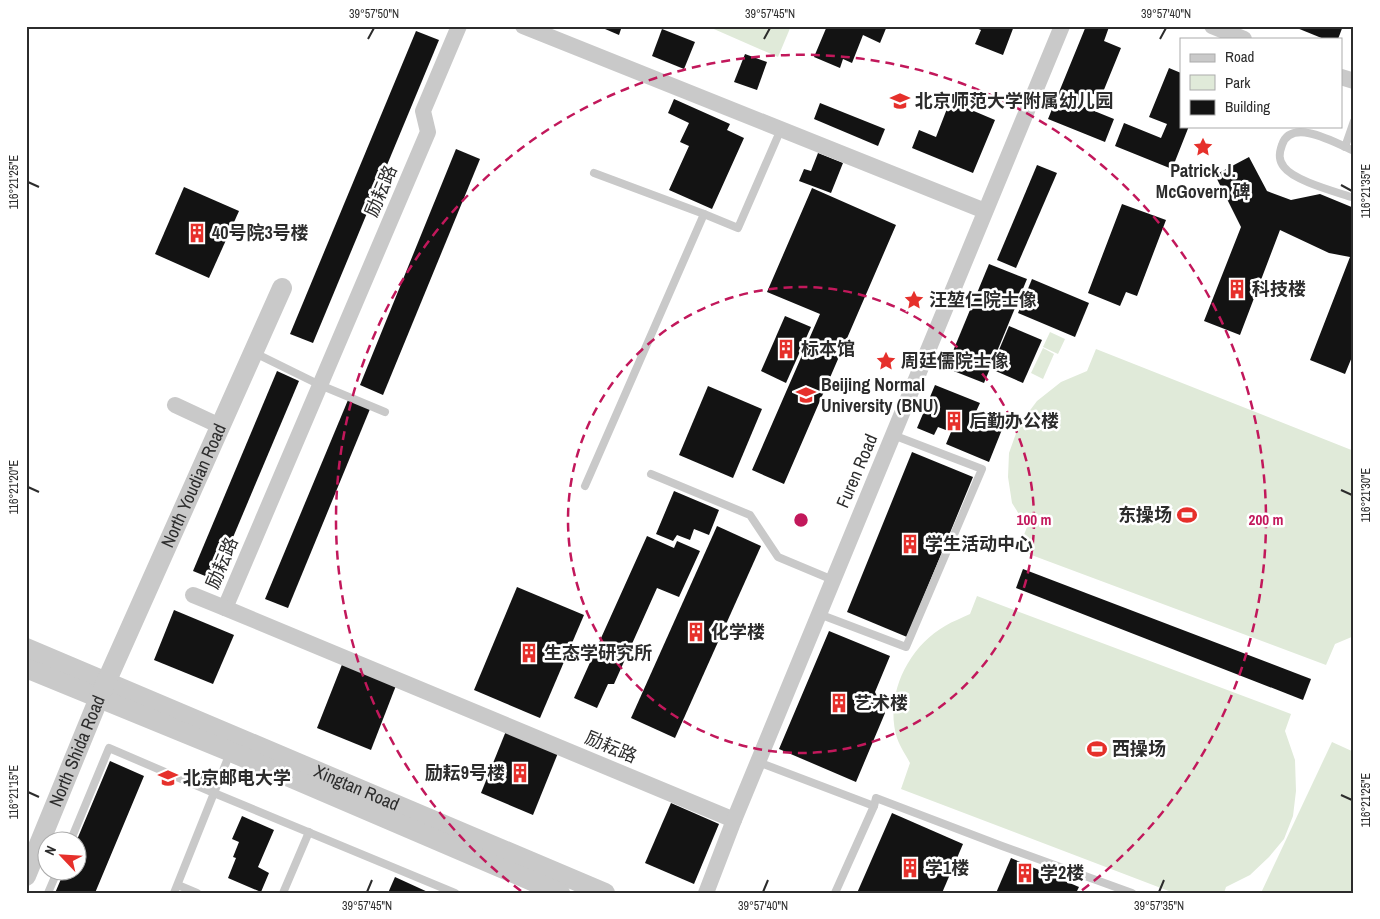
<svg xmlns="http://www.w3.org/2000/svg" width="1380" height="919" viewBox="0 0 1380 919" font-family="'Archivo Narrow','Noto Sans SC',sans-serif">
  <style>
    .green { fill: #e0ead9 }
    .building { fill: #131313 }
    .lines { fill: none; stroke-linecap: round; stroke-linejoin: round }
    .service { stroke: #c9c9c9; stroke-width: 8 }
    .minor { stroke: #c9c9c9; stroke-width: 16 }
    .tertiary { stroke: #c9c9c9; stroke-width: 20 }
    .ticks { fill: none; stroke: #2c2c2c; stroke-width: 2 }
    .ring { fill: none; stroke: #c2185b; stroke-width: 2.5; stroke-dasharray: 9 6 }
    .labels { text-anchor: middle; stroke-width: 5; stroke-linejoin: round; paint-order: stroke }
    .poi-label { font-size: 18px; font-weight: bold; fill: #2c2c2c; stroke: #fff; text-anchor: start }
    .street-label { font-size: 18px; fill: #2c2c2c; stroke: #fff }
    .centre { fill: #c2185b; stroke: #fff; stroke-width: 2.5 }
    .ring-label { font-size: 15px; text-anchor: middle; font-weight: bold; fill: #c2185b; stroke: #fff; stroke-width: 5; stroke-linejoin: round; paint-order: stroke }
    .neatline { fill: none; stroke: #2c2c2c; stroke-width: 2 }
    .ticks-label { font-size: 12px; text-anchor: middle; fill: #2c2c2c }
  </style>
  <rect width="100%" height="100%" fill="#fff"/>
  <g class="green">
    <polygon points="707,26 791,26 778,57"/>
    <polygon points="1050,332 1065,339 1058,354 1043,347"/>
    <polygon points="1043,348 1054,354 1043,379 1031,373"/>
    <polygon points="1096,349 1354,451 1354,636 1335,644 1326,665 1018,550 1027,527 1012,503 1008,477 1009,453 1019,425 1037,401 1061,382 1087,371"/>
    <path d="M977,596L1291,714L1285,731L1295,760L1296,791L1293,816L1284,839L1269,857L1250,875L1226,887L1224,893H1174L901,789L910,763C906,755 900,747 897,738C884,696 908,647 945,626C953,621 962,618 970,614Z"/>
    <polygon points="1332,742 1354,752 1353,893 1261,893"/>
  </g>
  <g class="building">
    <polygon points="598,26 622,26 619,35"/>
    <polygon points="827,26 887,26 880,43 863,35 852,63 843,59 840,68 814,57"/>
    <polygon points="971,26 1014,26 1003,55 975,44 981,30"/>
    <polygon points="1086,26 1114,26 1113,29 1109,27 1104,41 1121,48 1101,97 1083,90 1077,104 1114,119 1105,142 1048,119"/>
    <polygon points="1292,26 1343,26 1338,39 1324,39"/>
    <polygon points="662,29 695,42 684,69 652,56"/>
    <polygon points="416,31 439,40 313,343 290,334"/>
    <polygon points="745,54 767,62 757,90 734,82"/>
    <polygon points="1169,68 1181,73 1181,126 1189,126 1172,169 1115,146 1124,123 1161,138 1167,124 1149,117"/>
    <polygon points="674,99 730,124 727,130 744,138 712,209 669,190 689,146 680,142 689,123 668,113"/>
    <polygon points="950,101 995,120 973,173 912,148 919,130 936,137"/>
    <polygon points="820,103 885,129 878,146 814,119"/>
    <polygon points="456,149 480,159 383,395 360,385"/>
    <polygon points="818,153 843,163 831,193 799,181 804,169 811,171"/>
    <polygon points="1249,157 1267,191 1291,200 1320,194 1354,208 1354,352 1345,374 1310,360 1350,257 1329,253 1280,230 1240,335 1204,321 1241,227 1215,175"/>
    <polygon points="1037,165 1057,173 1016,268 997,260"/>
    <polygon points="184,187 239,211 209,278 155,254"/>
    <polygon points="812,188 896,225 784,484 752,470 820,314 767,292"/>
    <polygon points="1122,204 1166,220 1137,296 1126,292 1120,306 1088,293"/>
    <polygon points="989,264 1027,279 984,383 946,368"/>
    <polygon points="1032,279 1089,303 1075,337 1018,313"/>
    <polygon points="785,316 811,327 786,383 761,371"/>
    <polygon points="1009,326 1042,340 1023,383 991,369"/>
    <polygon points="277,371 299,381 215,580 193,571"/>
    <polygon points="935,385 980,403 974,416 1003,427 989,462 946,444 951,432 938,427 934,435 917,428"/>
    <polygon points="708,386 762,409 733,478 679,455"/>
    <polygon points="348,400 370,409 288,608 265,599"/>
    <polygon points="912,452 973,477 907,637 847,612"/>
    <polygon points="674,491 719,510 709,535 694,529 690,540 677,535 673,541 656,534"/>
    <polygon points="717,526 761,546 675,738 631,718"/>
    <polygon points="647,536 674,548 677,541 700,551 679,597 657,588 614,684 608,684 597,708 574,698"/>
    <polygon points="1023,569 1311,679 1303,700 1016,588"/>
    <polygon points="517,587 584,615 540,718 474,690"/>
    <polygon points="174,610 234,635 213,684 154,660"/>
    <polygon points="829,631 890,656 875,692 885,713 856,782 779,749"/>
    <polygon points="343,662 397,683 371,750 317,728"/>
    <polygon points="506,731 558,753 533,815 481,793"/>
    <polygon points="110,761 144,776 95,893 55,893 64,872 78,872 78,842 76,842"/>
    <polygon points="203,772 214,777 210,785 200,780"/>
    <polygon points="671,803 719,824 694,884 645,863"/>
    <polygon points="892,813 963,844 942,893 857,893"/>
    <polygon points="242,816 274,830 258,867 269,873 261,892 228,878 236,858 233,857 239,842 232,839"/>
    <polygon points="1011,858 1079,887 1076,893 996,893"/>
    <polygon points="395,877 430,893 388,893"/>
  </g>
  <g class="lines">
    <g class="service">
      <polyline points="1345,147 1354,121"/>
      <path d="M1354,151C1336,143 1291,117 1282,145C1279,153 1278,160 1284,167C1294,181 1337,192 1354,198"/>
      <polyline points="594,173 704,214"/>
      <polyline points="255,353 320,385 385,412"/>
      <polyline points="651,474 750,515 778,557 833,580"/>
      <polyline points="585,486 704,214 738,228 781,129"/>
      <polyline points="819,614 906,647 982,469 893,435"/>
      <polyline points="758,762 874,806 876,798 1002,846 1132,893"/>
      <polyline points="70,842 109,748 214,793 455,893"/>
      <polyline points="178,885 197,893"/>
      <polyline points="48,893 57,872"/>
      <polyline points="174,893 230,753"/>
      <polyline points="283,893 309,832"/>
      <polyline points="835,893 874,806"/>
    </g>
    <g class="minor">
      <polyline points="459,26 423,111 428,132 225,608 734,820"/>
      <polyline points="523,26 985,211"/>
      <polyline points="1212,26 1244,39"/>
      <polyline points="1341,77 1354,81"/>
      <polyline points="175,405 220,426"/>
      <polyline points="193,595 225,608"/>
      <polyline points="706,893 734,820 1062,26"/>
    </g>
    <g class="tertiary">
      <path id="s1" d="M26,648L605,893"/>
      <polyline points="26,668 231,752 560,893"/>
      <path id="s2" d="M26,876L99,698L282,288"/>
    </g>
  </g>
  <path class="ticks" d="M368,39L374,28M764,39L770,28M1160,39L1166,28M28,182L39,187M1341,185L1352,191M28,487L39,492M1341,490L1352,495M28,792L39,797M1341,795L1352,800M367,892L372,880M763,892L768,880M1159,892L1164,880"/>
  <g class="ring">
    <circle cx="801" cy="520" r="233"/>
    <path d="M521 891A465 465 0 1 1 1081 891"/>
  </g>
  <defs>
    <symbol id="school-bare" viewBox="-9 -9 18 18"><path d="M0-5L7-2L0 1L-7-2ZM-4 1L0 2.5L4 1V4Q0 6-4 4Z" fill="#e6302b" stroke="#fff" stroke-width="2.5" paint-order="stroke"/></symbol>
    <symbol id="sight-bare" viewBox="-9 -9 18 18"><path d="M0-6L1.8-2.2L6-1.7L2.9 1.2L3.7 5.4L0 3.3L-3.7 5.4L-2.9 1.2L-6-1.7L-1.8-2.2Z" fill="#e6302b" stroke="#fff" stroke-width="2.5" paint-order="stroke"/></symbol>
    <symbol id="building-bare" viewBox="-9 -9 18 18"><path d="M-4-6H4V6H1V3H-1V6H-4ZM-2.5-4.3h1.7v1.8h-1.7ZM.8-4.3h1.7v1.8H.8ZM-2.5-1h1.7V.8h-1.7ZM.8-1h1.7V.8H.8Z" fill="#e6302b" stroke="#fff" stroke-width="2.5" paint-order="stroke"/></symbol>
    <symbol id="university-bare" viewBox="-9 -9 18 18"><path d="M0-5L7-2L0 1L-7-2ZM-4 1L0 2.5L4 1V4Q0 6-4 4Z" fill="#e6302b" stroke="#fff" stroke-width="2.5" paint-order="stroke"/></symbol>
    <symbol id="stadium-bare" viewBox="-9 -9 18 18"><path d="M0-5a6.5 5 0 1 0 0 10a6.5 5 0 1 0 0-10ZM-3.5-1.8h7v3.6h-7Z" fill="#e6302b" stroke="#fff" stroke-width="2.5" paint-order="stroke"/></symbol>
  </defs>
  <g fill-rule="evenodd">
    <use href="#school-bare" x="886" y="87" width="28" height="28"/>
    <use href="#sight-bare" x="1189" y="133" width="28" height="28"/>
    <use href="#building-bare" x="183" y="219" width="28" height="28"/>
    <use href="#building-bare" x="1223" y="275" width="28" height="28"/>
    <use href="#sight-bare" x="900" y="286" width="28" height="28"/>
    <use href="#building-bare" x="772" y="335" width="28" height="28"/>
    <use href="#sight-bare" x="872" y="347" width="28" height="28"/>
    <use href="#university-bare" x="792" y="381" width="28" height="28"/>
    <use href="#building-bare" x="940" y="407" width="28" height="28"/>
    <use href="#stadium-bare" x="1173" y="501" width="28" height="28"/>
    <use href="#building-bare" x="896" y="530" width="28" height="28"/>
    <use href="#building-bare" x="682" y="618" width="28" height="28"/>
    <use href="#building-bare" x="515" y="639" width="28" height="28"/>
    <use href="#building-bare" x="825" y="689" width="28" height="28"/>
    <use href="#stadium-bare" x="1083" y="735" width="28" height="28"/>
    <use href="#building-bare" x="506" y="759" width="28" height="28"/>
    <use href="#university-bare" x="154" y="764" width="28" height="28"/>
    <use href="#building-bare" x="896" y="854" width="28" height="28"/>
    <use href="#building-bare" x="1011" y="859" width="28" height="28"/>
  </g>
  <g class="labels">
    <g class="poi-label">
      <text x="915" y="107">北京师范大学附属幼儿园</text>
      <text x="1203" y="177" text-anchor="middle">Patrick J.<tspan x="1203" dy="21">McGovern 碑</tspan></text>
      <text x="212" y="239">40号院3号楼</text>
      <text x="1252" y="295">科技楼</text>
      <text x="929" y="306">汪堃仁院士像</text>
      <text x="801" y="355">标本馆</text>
      <text x="901" y="367">周廷儒院士像</text>
      <text x="821" y="391">Beijing Normal<tspan x="821" dy="21">University (BNU)</tspan></text>
      <text x="969" y="427">后勤办公楼</text>
      <text x="1172" y="521" text-anchor="end">东操场</text>
      <text x="925" y="550">学生活动中心</text>
      <text x="711" y="638">化学楼</text>
      <text x="544" y="659">生态学研究所</text>
      <text x="854" y="709">艺术楼</text>
      <text x="1112" y="755">西操场</text>
      <text x="505" y="779" text-anchor="end">励耘9号楼</text>
      <text x="183" y="784">北京邮电大学</text>
      <text x="925" y="874">学1楼</text>
      <text x="1040" y="879">学2楼</text>
    </g>
    <g class="street-label">
      <text transform="translate(381 191) rotate(-67)" y="6">励耘路</text>
      <text transform="translate(857 471) rotate(-67)" y="6">Furen Road</text>
      <text dy="6" stroke="none"><textPath href="#s2" startOffset="425">North Youdian Road</textPath></text>
      <text transform="translate(222 563) rotate(-67)" y="6">励耘路</text>
      <text transform="translate(611 747) rotate(23)" y="6">励耘路</text>
      <text dy="6" stroke="none"><textPath href="#s2" startOffset="135">North Shida Road</textPath></text>
      <text dy="6" stroke="none"><textPath href="#s1" startOffset="359">Xingtan Road</textPath></text>
    </g>
  </g>
  <circle cx="801" cy="520" r="8" class="centre"/>
  <g class="ring-label">
    <text x="1034" y="525">100 m</text>
    <text x="1266" y="525">200 m</text>
  </g>
  <rect width="1380" height="919" fill="none" stroke="#ffffff" stroke-width="55"/>
  <rect x="1180" y="38" width="162" height="90" fill="#ffffff" stroke="#ababab"/>
  <rect x="1190" y="54" width="25" height="8" fill="#c9c9c9" stroke="#ababab"/>
  <text x="1225" y="62" font-size="15" fill="#2c2c2c">Road</text>
  <rect x="1190" y="75" width="25" height="15" fill="#e0ead9" stroke="#ababab"/>
  <text x="1225" y="88" font-size="15" fill="#2c2c2c">Park</text>
  <rect x="1190" y="100" width="25" height="15" fill="#131313" stroke="#ababab"/>
  <text x="1225" y="112" font-size="15" fill="#2c2c2c">Building</text>
  <g transform="translate(62 856) rotate(295)"><circle r="24" fill="#ffffff" stroke="#ababab"/>
  <path d="M0-4L9 19L0 12L-9 19Z" fill="#e6302b"/>
  <text y="-8" font-size="14" font-weight="bold" text-anchor="middle" fill="#2c2c2c">N</text>
  </g>
  <rect x="28" y="28" width="1324" height="864" class="neatline"/>
  <g class="ticks-label">
    <text x="374" y="18">39°57'50"N</text>
    <text x="770" y="18">39°57'45"N</text>
    <text x="1166" y="18">39°57'40"N</text>
    <text transform="translate(14 182) rotate(-90)" y="4">116°21'25"E</text>
    <text transform="translate(1366 191) rotate(-90)" y="4">116°21'35"E</text>
    <text transform="translate(14 487) rotate(-90)" y="4">116°21'20"E</text>
    <text transform="translate(1366 495) rotate(-90)" y="4">116°21'30"E</text>
    <text transform="translate(14 792) rotate(-90)" y="4">116°21'15"E</text>
    <text transform="translate(1366 800) rotate(-90)" y="4">116°21'25"E</text>
    <text x="367" y="910">39°57'45"N</text>
    <text x="763" y="910">39°57'40"N</text>
    <text x="1159" y="910">39°57'35"N</text>
  </g>
</svg>
